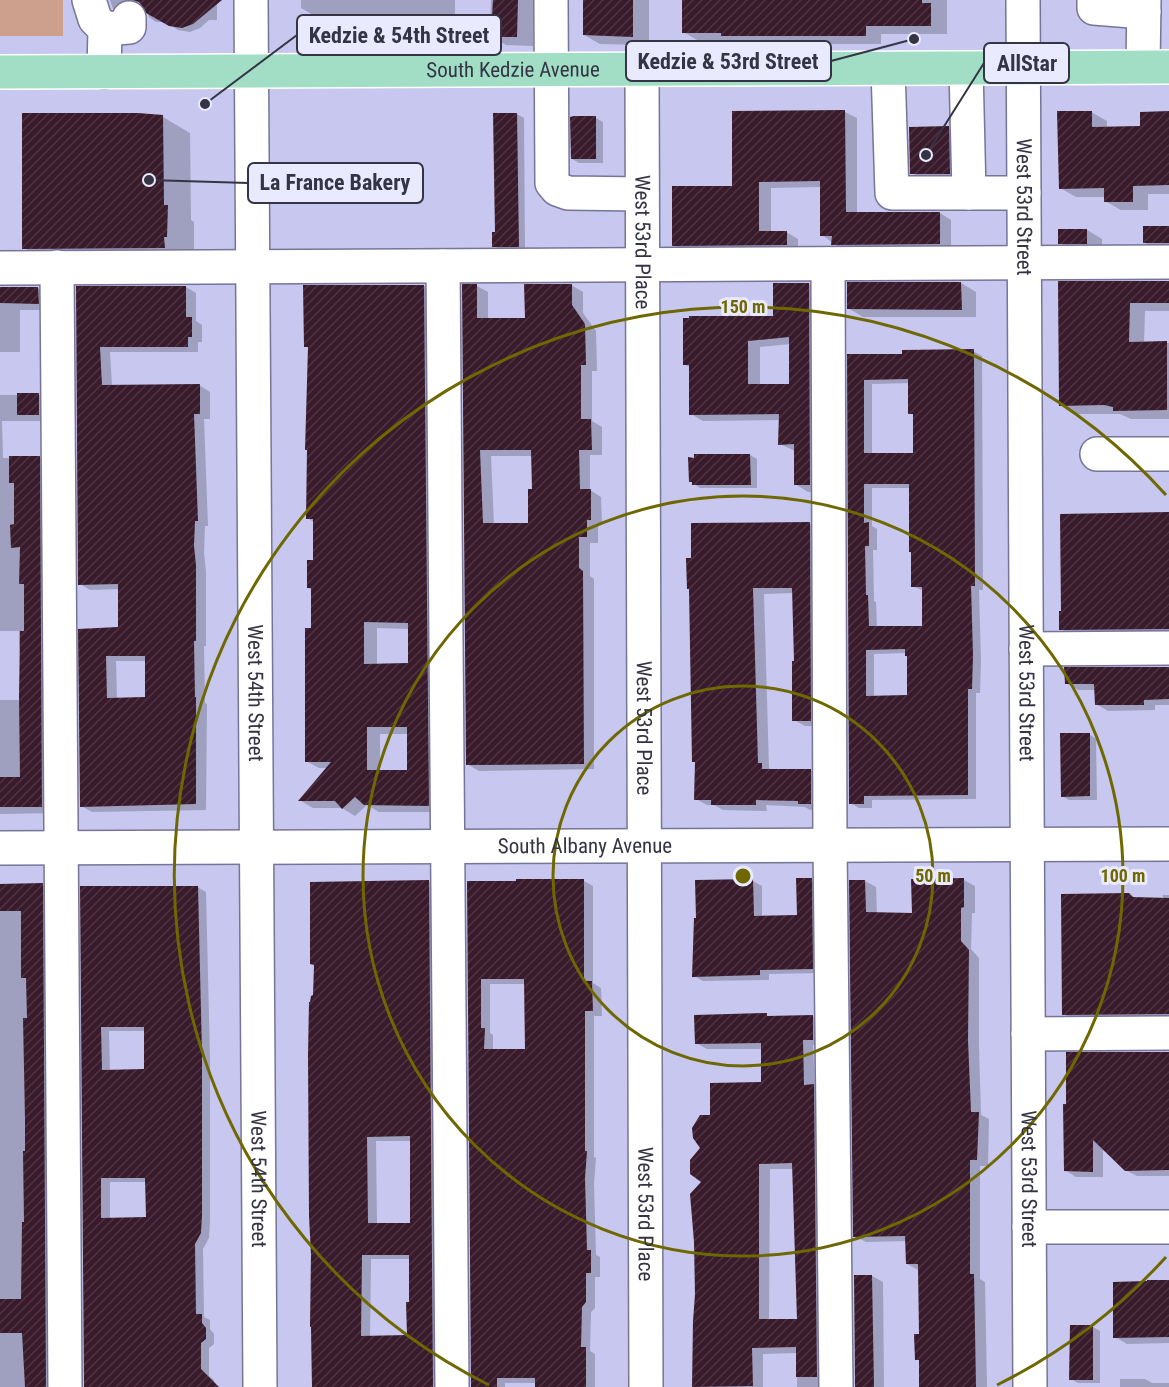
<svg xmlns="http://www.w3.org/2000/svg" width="1169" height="1387" viewBox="0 0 1169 1387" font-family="'Roboto Condensed',sans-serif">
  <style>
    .green { fill: #cca08c }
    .shadow { fill: #0003; fill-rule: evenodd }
    .building { fill: url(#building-hatch); fill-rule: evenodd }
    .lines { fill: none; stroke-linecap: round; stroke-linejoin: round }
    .minor-casing { stroke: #757599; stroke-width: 36 }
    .major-casing { stroke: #fff; stroke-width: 36 }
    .minor { stroke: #fff; stroke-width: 33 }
    .major { stroke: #a1dec5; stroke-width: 33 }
    .ring { fill: none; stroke: #6f6800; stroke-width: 3 }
    .labels { text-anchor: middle; stroke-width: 6; stroke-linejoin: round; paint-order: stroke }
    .street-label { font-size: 21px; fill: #343444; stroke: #eaeaff }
    .centre { fill: #6f6800; stroke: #eaeaff; stroke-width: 3 }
    .ring-label { font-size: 18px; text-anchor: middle; font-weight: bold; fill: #6f6800; stroke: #eaeaff; stroke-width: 6; stroke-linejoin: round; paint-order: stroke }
    .leader { fill: none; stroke: #343444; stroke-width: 2 }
    .callout-dot { fill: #343444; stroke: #eaeaff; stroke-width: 2 }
    .callout { fill: #eaeaff; stroke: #343444; stroke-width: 2 }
    .callout-label { font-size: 22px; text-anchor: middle; font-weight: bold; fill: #343444 }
  </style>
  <defs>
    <pattern id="building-hatch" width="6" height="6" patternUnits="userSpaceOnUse" patternTransform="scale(1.5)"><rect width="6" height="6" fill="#391b2c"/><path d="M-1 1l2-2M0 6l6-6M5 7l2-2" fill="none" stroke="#4e3443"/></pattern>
  </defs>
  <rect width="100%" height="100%" fill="#c7c7ef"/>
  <rect class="green" x="0" y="0" width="63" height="36"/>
  <g class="shadow">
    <polygon points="110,0 217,0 217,20 209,20 200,28 190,32 178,30 165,22 156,22 149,17 146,7 142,4 138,2 127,5 120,12 113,9"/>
    <polygon points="301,0 455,0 455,24 331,25 301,8"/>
    <polygon points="491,0 533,0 533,46 506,45 490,36"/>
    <polygon points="584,0 649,0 649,45 600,44 584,35"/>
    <polygon points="683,0 947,0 947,34 881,34 881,44 739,44 734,42 699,41 683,32"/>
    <polygon points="845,112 857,118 857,214 940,213 951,220 951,250 844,251 822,235 821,187 771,188 771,232 786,232 798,239 798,251 685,252 673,245 734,187 733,113"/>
    <polygon points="1091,112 1107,121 1107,128 1142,128 1169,113 1169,194 1148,194 1148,210 1121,210 1105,201 1105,197 1076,197 1060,188"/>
    <polygon points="517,114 524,118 525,250 501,250 494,246"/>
    <polygon points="163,117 190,133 191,220 194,222 194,252 51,264 24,248"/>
    <polygon points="596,118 603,122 603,163 579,163 572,159"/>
    <polygon points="948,128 955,132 956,177 919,177 912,173"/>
    <polygon points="1169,227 1169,252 1161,252 1145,243"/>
    <polygon points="1087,230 1102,239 1102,252 1075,252 1060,243"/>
    <polygon points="1169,282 1169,311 1145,311 1144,343 1169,343 1169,419 1131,419 1120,414 1076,414 1061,405 1059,283"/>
    <polygon points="961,283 976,292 976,317 863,317 848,308 848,284"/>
    <path d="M809,284L821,291L822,492H808L795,484V451L780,444V420L703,421L691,414V368L684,364L775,317ZM791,344L790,385L760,386V347Z"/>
    <path d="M571,285L583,292V313L596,331L597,371H592V421L602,427V455H590V490L601,497L602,525H598V543H590V576L594,579V769L479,771L467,764L477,286L488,292V320L526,319ZM491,456H533V490L530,525H494Z"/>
    <path d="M424,286L437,293L441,812H379L367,805L355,816L342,808H313L301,801L328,768H319L306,761L313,630V590L308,588L314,561V522L307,518L309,348L305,346ZM377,628L410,629V665H377ZM380,734H409V772H380Z"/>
    <path d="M186,287L196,293V321L202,325V342H198V352H110L112,386L199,385L210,392V419H204L208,526H205L204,553L206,572V646H204L205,703L207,704L206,810L92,812L81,806L80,630L120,629V589L90,590L80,584L77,288ZM116,661H147V699H117Z"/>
    <polygon points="0,288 38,288 50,295 50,310 20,310 20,352 0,352"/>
    <path d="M973,351L982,356L983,590H979L981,661L980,693H976V799L872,800V808H859L850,803L849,355H904ZM909,383L910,413L914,415L915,455H872V384ZM872,488H910L912,586L924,591V627H877L876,602L874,601L873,550H877V529L872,526ZM906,653L908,656L909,697H874V654Z"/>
    <polygon points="0,395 39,395 51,402 51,421 2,421 3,458 39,457 51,464 54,813 0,814 0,700 22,700 22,649 19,647 19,631 0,631"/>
    <polygon points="750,455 757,459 757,488 700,488 690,481 695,456"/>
    <polygon points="1169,514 1169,635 1072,636 1060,629"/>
    <polygon points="810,524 821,530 821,726 805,726 794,720 795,663 794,593 764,594 769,768 772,770 811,770 822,777 822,810 810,810 805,807 766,805 767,811 723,810 714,805 707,805 696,799 691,590"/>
    <polygon points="1169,668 1169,705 1155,705 1155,710 1108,711 1096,704 1096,690 1078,690 1066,683"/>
    <polygon points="1089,734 1096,739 1097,800 1069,800 1062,796"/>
    <polygon points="811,880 820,885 821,973 769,974 769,980 703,981 694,976 753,881 762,886 762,918 798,917"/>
    <polygon points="964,880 975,886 975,913 972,913 971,949 979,958 979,1047 981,1115 989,1119 988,1166 980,1166 980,1279 985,1282 987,1387 921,1387 921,1361 916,1359 921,1335 918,1270 907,1264 907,1241 866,1242 855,1236 865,881 876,887 877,914 913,914"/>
    <path d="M584,881L593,886V983L601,988L602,1016H594V1157L596,1158L594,1184L596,1255L600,1257V1277H595V1308L591,1312L590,1351L595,1354V1387H537V1383H505V1387H472L468,882ZM490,984H526L527,1050H493V1035L490,1033Z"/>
    <path d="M429,882L438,887L442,1387H312L311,1303ZM376,1141H411L412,1225L377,1224ZM371,1259H411L409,1337H370Z"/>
    <polygon points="0,885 42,885 51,890 54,1387 0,1387"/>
    <path d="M197,887L206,892L210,1060V1221L209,1238L203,1249L204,1317L210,1320V1329L214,1334V1344L209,1348V1376L214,1380V1387H85L82,888ZM109,1031H145L146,1071L110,1072ZM110,1182H146L147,1219H110Z"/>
    <polygon points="1163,895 1169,895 1169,1020 1074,1020 1064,1014 1136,899 1163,899"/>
    <path d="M766,1015L771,1018L813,1017L824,1023V1045H813L815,1087L825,1092L828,1387H797V1353L763,1354V1387H694L696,1242L712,1116L762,1084L763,1049H707L696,1043ZM770,1169H794L799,1320L769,1321Z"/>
    <polygon points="1169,1053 1169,1176 1137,1176 1125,1170 1103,1148 1103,1177 1076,1177 1065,1170"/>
    <polygon points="872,1276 883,1282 884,1387 856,1387"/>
    <polygon points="1169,1281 1169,1343 1127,1344 1115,1337"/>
    <polygon points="1093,1327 1100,1331 1100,1383 1078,1383 1071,1379"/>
    <polygon points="1120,1379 1145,1379 1152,1383 1169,1383 1169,1387 1120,1387"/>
  </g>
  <g class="building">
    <polygon points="132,0 222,0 193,24 182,28 169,26 146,13 139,2"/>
    <polygon points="493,0 518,0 517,37 489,37 489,17 492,17"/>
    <polygon points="583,0 633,0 633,37 583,35"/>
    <polygon points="682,0 922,0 922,3 931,3 931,26 866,26 866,36 721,36 721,33 682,33"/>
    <polygon points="845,110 846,212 940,212 940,244 831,245 832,236 820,236 820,181 759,182 759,231 787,231 787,245 672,246 672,186 732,186 732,111"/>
    <polygon points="1057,111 1092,111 1092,127 1140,126 1140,112 1169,111 1169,185 1133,186 1133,202 1104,202 1104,188 1059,189"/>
    <polygon points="22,113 138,113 163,115 164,205 168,205 167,237 164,237 165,248 22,249"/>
    <polygon points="493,113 517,113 519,247 492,247 492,232 495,232"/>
    <polygon points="574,116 596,116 596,159 571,159 570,117"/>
    <polygon points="949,126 950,174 910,174 909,127"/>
    <rect x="1143" y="226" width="26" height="17"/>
    <rect x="1058" y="229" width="29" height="15"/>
    <polygon points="1058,281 1169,281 1169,303 1130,303 1129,342 1167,341 1167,410 1113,411 1113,407 1104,405 1059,406"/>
    <polygon points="847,282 961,282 962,310 847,309"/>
    <path d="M773,283H809L810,485H794V444L778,445L779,414L689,415V365H683V318H689V316H773ZM789,337V384H748V341Z"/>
    <path d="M462,284H477V318H525L524,284H572V305L585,324L586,365H581V419H591L592,450H579L580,489H591V520H587V537H579V568L583,571L584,764L466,765ZM480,450H531L532,489H528V523H483Z"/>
    <path d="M303,285H424L429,806L364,805L355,797L342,809L335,801H298L331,762H305V628H311V588H307V560H313V519H306L307,450H305L308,347H304ZM364,622L408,623V663L364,664ZM367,727H407V770H367Z"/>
    <path d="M76,286H186V317H192V337H188V347H100L102,385L200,384V414H194L198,521H195L194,546L196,565V641H194L195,697H196V804L80,807L78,629L118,627V584L78,585ZM106,656H145V697L107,698Z"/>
    <polygon points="0,287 38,287 39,304 0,303"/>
    <path d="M974,349L975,586H971L973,655L972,689H968V795L864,796V804H849L847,354H902V350ZM908,379V414H913V453H864V380ZM864,484H909V552H911V587H922V626H869L868,595H866L865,546H869V522L864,523ZM905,649V656H907V695L866,696V650Z"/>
    <rect x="17" y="393" width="22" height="22"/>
    <polygon points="694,454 750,454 751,485 692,485 692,482 689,482 688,457 694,458"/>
    <polygon points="9,456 40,456 42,807 0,807 0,777 20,777 19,698 20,631 24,631 24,584 19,584 20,547 11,548 10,525 14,524 14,483 9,483"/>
    <polygon points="1169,512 1169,629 1059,630 1059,611 1061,611 1060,514"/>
    <polygon points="810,522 811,721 792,721 792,661 794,661 792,588 753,588 758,763 762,763 762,769 811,769 811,804 798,804 798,801 756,800 756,805 711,805 711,800 694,800 695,762 692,762 689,589 687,589 686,558 691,558 691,523"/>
    <polygon points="1064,667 1169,667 1169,699 1144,700 1144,705 1095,705 1094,684 1065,684"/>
    <polygon points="1060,733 1090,733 1090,796 1061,797"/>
    <polygon points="796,878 812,878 813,969 760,970 760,975 692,977 694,918 696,918 695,880 753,879 754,916 797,915"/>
    <polygon points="964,878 964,907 961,908 961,941 969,950 968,1040 971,1112 979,1112 977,1160 970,1160 970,1274 974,1274 976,1387 919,1387 919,1360 915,1360 914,1334 919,1334 918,1264 906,1264 905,1236 853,1237 849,880 865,880 866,912 912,913 911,879"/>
    <path d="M516,879H584V981H592L593,1011H585V1151H587L585,1178L587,1250H591V1273H586V1302L582,1307L581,1347H586V1387H535V1378H497V1387H471L467,881H516ZM481,979H524L525,1049H484L485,1028H481Z"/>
    <path d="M429,880L433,1387H312L311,1327H310L311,1255L309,1216L308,1055L309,1002H310L311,996L313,995L314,965L310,964V882ZM410,1136V1223H368L367,1137ZM362,1255H409V1302H406L407,1335L361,1336Z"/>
    <polygon points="43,883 46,1387 25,1387 22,1333 0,1333 0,1299 21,1299 22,1222 24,1222 23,1151 25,1151 25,1119 23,1018 27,1018 26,978 21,978 21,911 0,911 0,884"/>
    <path d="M80,886H198L202,1054V1215L201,1233L195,1244L196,1314H202V1323L206,1328V1339L201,1343V1369L219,1387H84ZM101,1027H144V1069L102,1070ZM101,1178H145L146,1217L101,1218Z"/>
    <polygon points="1129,893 1133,897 1169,898 1169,1014 1062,1015 1061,894"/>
    <path d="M767,1013V1016L813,1015V1040H803L804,1085L814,1084L817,1377H796V1347L752,1348L753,1386L692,1387L693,1321L695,1294L694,1242L690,1194L701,1182L690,1174V1160L700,1148L693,1138L692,1128L700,1115H710V1083L761,1082V1043L695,1044L694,1015ZM792,1163L797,1319H759V1164Z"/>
    <polygon points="1066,1052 1169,1052 1169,1170 1125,1171 1093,1140 1093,1172 1064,1171 1063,1104 1066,1104"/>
    <polygon points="854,1275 872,1275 874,1387 855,1387"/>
    <polygon points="1147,1280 1169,1280 1169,1337 1113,1338 1113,1282 1147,1281"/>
    <polygon points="1070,1325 1093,1325 1093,1380 1069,1380"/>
  </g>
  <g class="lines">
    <defs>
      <g id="minor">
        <polyline points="89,0 95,19 105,29 104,72"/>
        <path id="s1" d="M251,0L260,1387"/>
        <polyline points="551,0 552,183 557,189 568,193 642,194"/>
        <path id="s2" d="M1023,0L1030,1387"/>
        <polyline points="1094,0 1094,8 1144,12"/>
        <polyline points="105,29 129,27 129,18"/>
        <polyline points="1143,67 1144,0"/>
        <polyline points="966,68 969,193"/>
        <polyline points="888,69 892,193 1024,193"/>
        <path id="s3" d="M642,70L646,1387"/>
        <polyline points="828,264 830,845 836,1387"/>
        <polyline points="443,266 452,1387"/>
        <polyline points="57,267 65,1387"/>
        <polyline points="0,268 1169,262"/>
        <polyline points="1097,454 1169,454"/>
        <polyline points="1026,649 1169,648"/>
        <path id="s4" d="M0,848L1169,844"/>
        <polyline points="1028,1034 1169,1033"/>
        <polyline points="1029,1227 1169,1227"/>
      </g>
      <g id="major">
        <path id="s5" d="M0,72L1169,67"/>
      </g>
    </defs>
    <use href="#minor" class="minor-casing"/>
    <use href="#major" class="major-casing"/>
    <use href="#minor" class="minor"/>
    <use href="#major" class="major"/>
  </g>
  <g class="ring">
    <circle cx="743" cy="876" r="190"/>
    <circle cx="743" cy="876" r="380"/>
    <path d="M1166 1257A569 569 0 0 1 997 1385M489 1385A569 569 0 1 1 1166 495"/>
  </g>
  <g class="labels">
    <g class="street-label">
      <text dy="7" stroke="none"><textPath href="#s5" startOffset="513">South Kedzie Avenue</textPath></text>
      <text dy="7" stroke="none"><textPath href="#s2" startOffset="207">West 53rd Street</textPath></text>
      <text dy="7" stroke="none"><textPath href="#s3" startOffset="172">West 53rd Place</textPath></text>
      <text dy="7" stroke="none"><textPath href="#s1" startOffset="693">West 54th Street</textPath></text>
      <text dy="7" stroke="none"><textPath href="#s2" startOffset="693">West 53rd Street</textPath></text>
      <text dy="7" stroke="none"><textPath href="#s3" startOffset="658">West 53rd Place</textPath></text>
      <text dy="7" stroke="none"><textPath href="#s4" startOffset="585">South Albany Avenue</textPath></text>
      <text dy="7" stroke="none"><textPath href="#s1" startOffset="1179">West 54th Street</textPath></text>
      <text dy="7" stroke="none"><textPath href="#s2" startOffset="1179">West 53rd Street</textPath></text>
      <text dy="7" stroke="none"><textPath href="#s3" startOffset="1144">West 53rd Place</textPath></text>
    </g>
  </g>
  <circle cx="743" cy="876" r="9" class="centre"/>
  <g class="ring-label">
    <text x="743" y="313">150 m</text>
    <text x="933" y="882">50 m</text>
    <text x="1123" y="882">100 m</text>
  </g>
  <path class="leader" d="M205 104L297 35M914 39L831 61M926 155L984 63M149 180L248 183"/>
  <g class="callout-dot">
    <circle cx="205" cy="104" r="6"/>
    <circle cx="914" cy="39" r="6"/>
    <circle cx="926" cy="155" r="6"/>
    <circle cx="149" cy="180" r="6"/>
  </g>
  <g class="callout">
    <rect x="297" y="15" width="204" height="40" rx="6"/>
    <rect x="626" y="41" width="205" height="40" rx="6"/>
    <rect x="984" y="43" width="85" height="40" rx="6"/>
    <rect x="248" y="163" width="175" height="40" rx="6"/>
  </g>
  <g class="callout-label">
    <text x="399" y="43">Kedzie &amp; 54th Street</text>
    <text x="728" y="69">Kedzie &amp; 53rd Street</text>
    <text x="1027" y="71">AllStar</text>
    <text x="335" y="190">La France Bakery</text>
  </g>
</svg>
